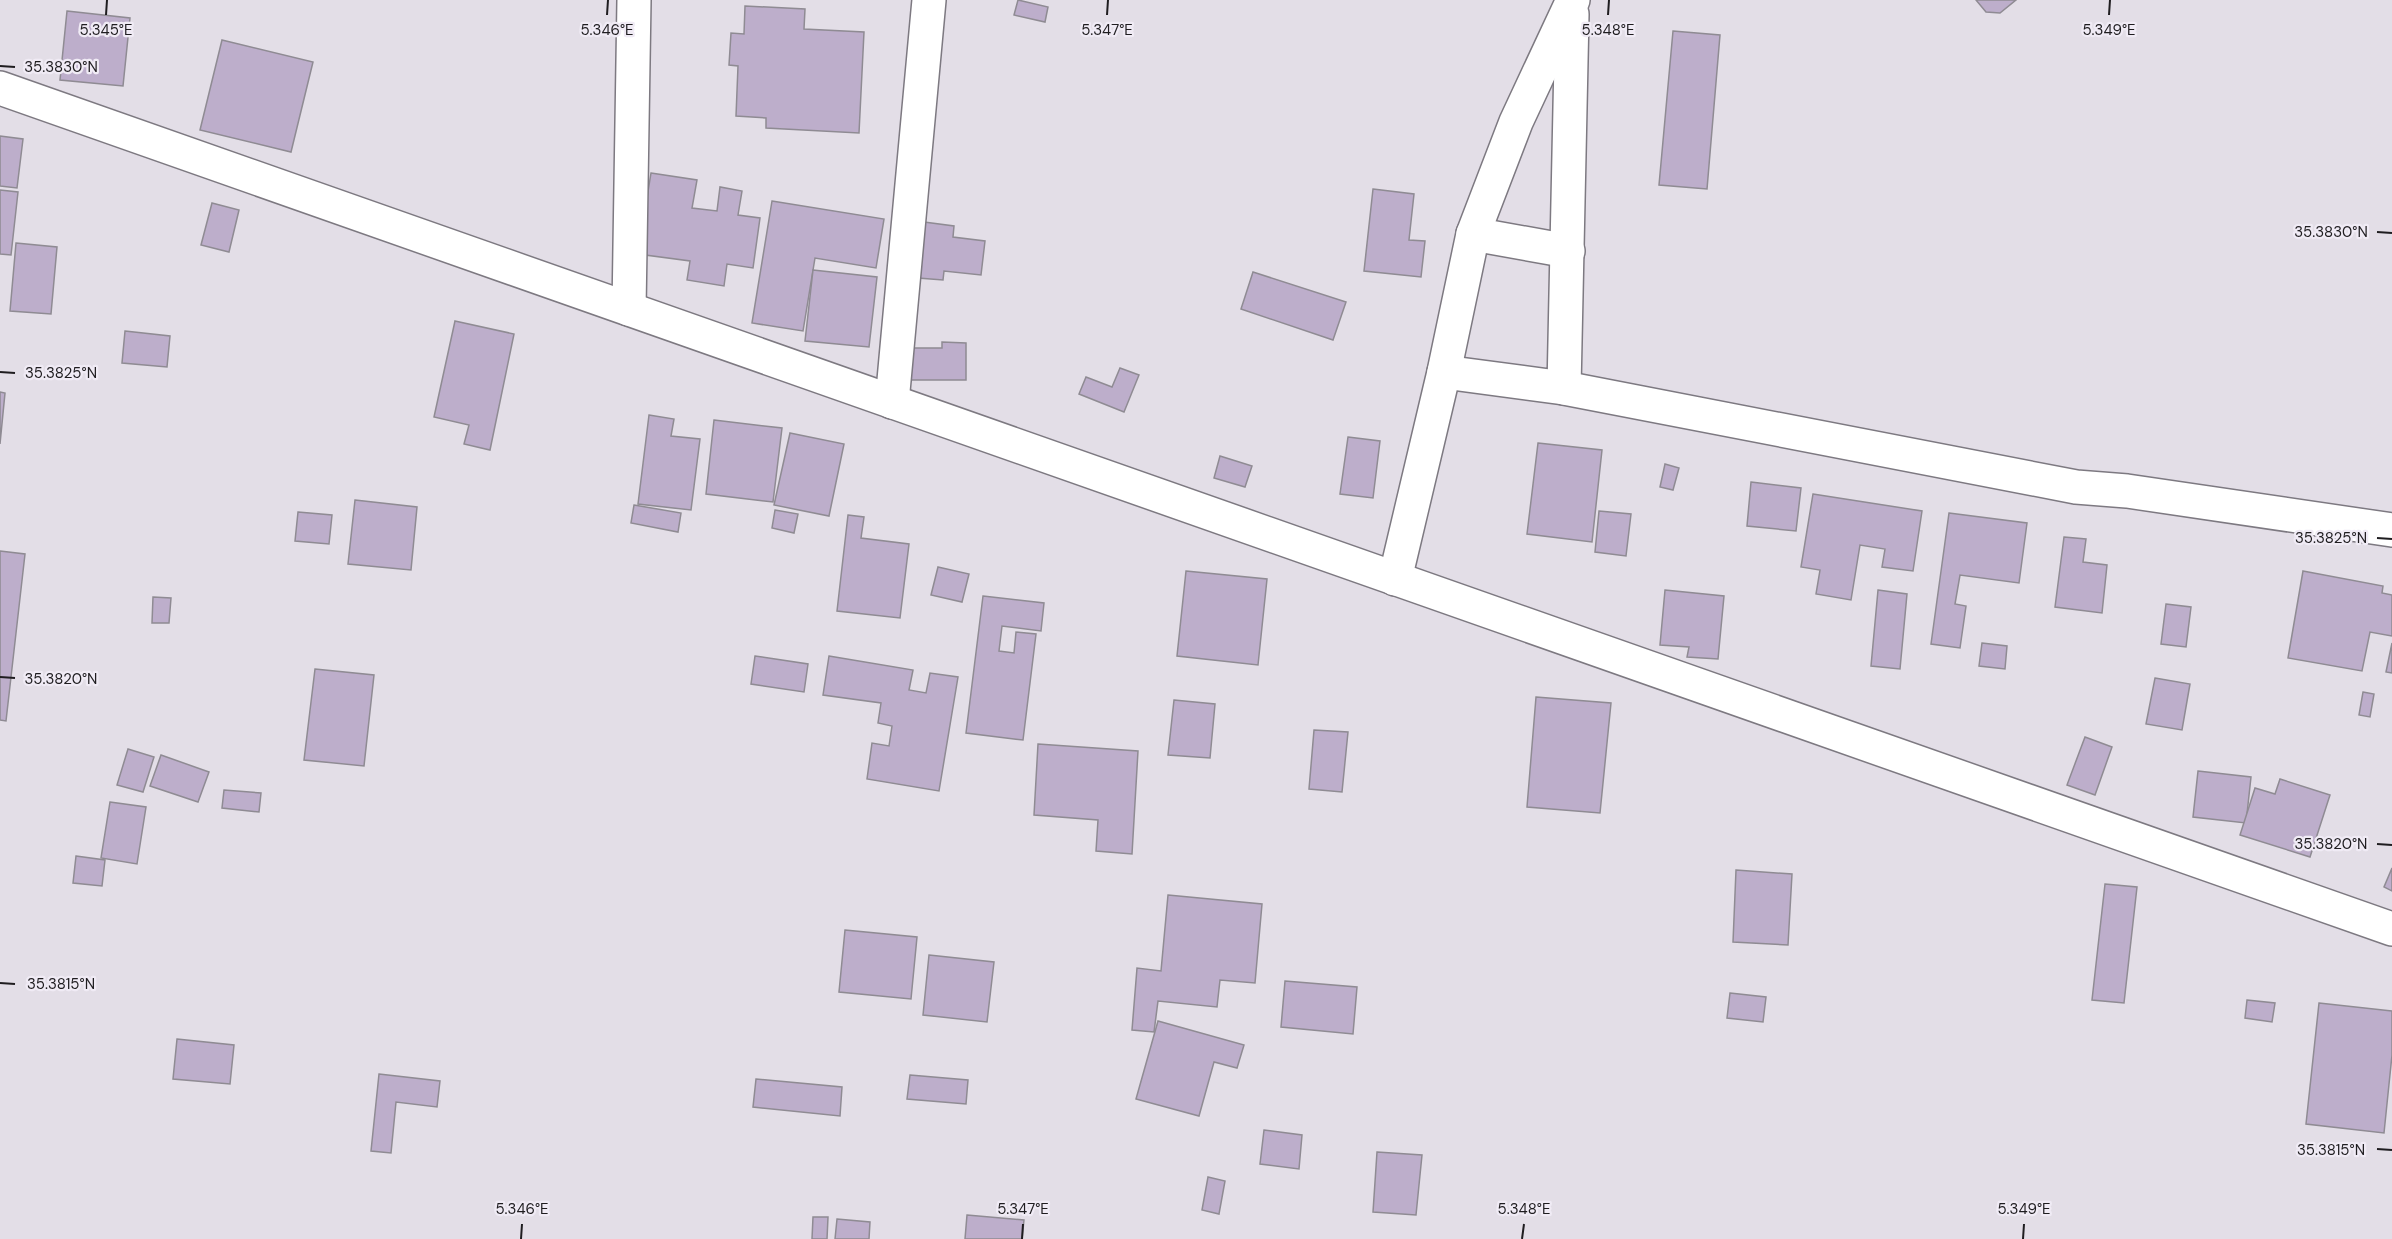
<svg xmlns="http://www.w3.org/2000/svg" width="2392" height="1239" viewBox="0 0 2392 1239" font-family="'DM Sans',sans-serif">
  <style>
    .building { fill: #bdaecb; stroke: #8f8b93; stroke-width: 1.5 }
    .lines { fill: none; stroke-linecap: round; stroke-linejoin: round }
    .minor-casing { stroke: #7d7981; stroke-width: 36 }
    .minor { stroke: #fff; stroke-width: 33 }
    .ticks { fill: none; stroke: #1f1d20; stroke-width: 2 }
    .ticks-label { font-size: 15px; text-anchor: middle; fill: #1f1d20; stroke: #f0ebf5; stroke-width: 4.5; stroke-linejoin: round; paint-order: stroke }
  </style>
  <rect width="100%" height="100%" fill="#e3dee7"/>
  <g class="building">
    <polygon points="1018,0 1048,7 1045,22 1014,15"/>
    <polygon points="1976,0 2016,0 2000,13 1986,12"/>
    <polygon points="745,6 805,9 804,29 864,32 859,133 766,128 766,118 736,116 738,66 729,65 731,33 744,34"/>
    <polygon points="67,11 130,18 123,86 60,80"/>
    <polygon points="1673,31 1720,35 1707,189 1659,185"/>
    <polygon points="222,40 313,62 291,152 200,130"/>
    <polygon points="0,136 23,139 17,188 0,186"/>
    <polygon points="651,173 697,180 692,208 717,211 720,187 742,191 738,215 760,218 753,268 727,264 724,286 687,280 690,261 638,254"/>
    <polygon points="1373,189 1414,194 1409,240 1425,241 1421,277 1364,271"/>
    <polygon points="0,190 18,192 11,255 0,254"/>
    <polygon points="772,201 884,219 876,268 815,258 803,331 752,323"/>
    <polygon points="212,203 239,210 229,252 201,245"/>
    <polygon points="924,222 954,226 953,237 985,241 981,275 944,271 943,280 918,278"/>
    <polygon points="16,243 57,247 51,314 10,311"/>
    <polygon points="813,270 877,277 869,347 805,341"/>
    <polygon points="1253,272 1346,302 1333,340 1241,309"/>
    <polygon points="455,321 514,334 490,450 464,444 469,425 434,417"/>
    <polygon points="125,331 170,336 167,367 122,363"/>
    <polygon points="942,342 966,343 966,380 906,380 905,348 942,348"/>
    <polygon points="1120,368 1139,375 1124,412 1079,394 1086,377 1112,387"/>
    <polygon points="0,392 5,393 0,444"/>
    <polygon points="649,415 674,419 671,436 700,439 691,510 638,504"/>
    <polygon points="714,420 782,428 773,502 706,494"/>
    <polygon points="790,433 844,444 829,516 774,505"/>
    <polygon points="1348,437 1380,441 1373,498 1340,494"/>
    <polygon points="1538,443 1602,450 1592,542 1527,534"/>
    <polygon points="1220,456 1252,466 1245,487 1214,478"/>
    <polygon points="1665,464 1679,468 1673,490 1660,487"/>
    <polygon points="1751,482 1801,488 1796,531 1747,526"/>
    <polygon points="1813,494 1922,511 1913,571 1882,567 1885,549 1860,545 1851,600 1816,594 1820,570 1801,567"/>
    <polygon points="355,500 417,507 411,570 348,564"/>
    <polygon points="634,505 681,513 678,532 631,523"/>
    <polygon points="775,510 798,514 794,533 772,528"/>
    <polygon points="1599,511 1631,514 1626,556 1595,552"/>
    <polygon points="298,512 332,515 329,544 295,541"/>
    <polygon points="1949,513 2027,523 2019,583 1960,575 1955,604 1966,606 1960,648 1931,644"/>
    <polygon points="848,515 864,517 861,538 909,544 900,618 837,611"/>
    <polygon points="2064,537 2086,539 2083,562 2107,565 2102,613 2055,607"/>
    <polygon points="0,551 25,554 6,721 0,720"/>
    <polygon points="938,567 969,574 962,602 931,595"/>
    <polygon points="1186,571 1267,579 1258,665 1177,656"/>
    <polygon points="2303,571 2383,586 2382,593 2392,595 2392,636 2370,632 2362,671 2288,658"/>
    <polygon points="1665,590 1724,596 1718,659 1687,657 1689,647 1660,645"/>
    <polygon points="1878,590 1907,594 1900,669 1871,666"/>
    <polygon points="983,596 1044,603 1041,631 1002,626 999,651 1014,653 1016,632 1036,634 1023,740 966,733"/>
    <polygon points="153,597 171,598 169,623 152,623"/>
    <polygon points="2166,604 2191,607 2186,647 2161,644"/>
    <polygon points="1982,643 2007,646 2005,669 1979,666"/>
    <polygon points="2392,643 2392,673 2386,672"/>
    <polygon points="755,656 808,664 804,692 751,684"/>
    <polygon points="829,656 913,670 909,690 926,693 930,673 958,677 939,791 867,779 872,743 889,746 892,726 878,723 881,703 823,695"/>
    <polygon points="315,669 374,675 364,766 304,760"/>
    <polygon points="2155,678 2190,684 2182,730 2146,724"/>
    <polygon points="2363,692 2374,694 2370,717 2359,715"/>
    <polygon points="1536,697 1611,703 1600,813 1527,807"/>
    <polygon points="1174,700 1215,704 1210,758 1168,755"/>
    <polygon points="1314,730 1348,732 1342,792 1309,789"/>
    <polygon points="2085,737 2112,747 2095,795 2067,785"/>
    <polygon points="1038,744 1138,751 1132,854 1096,851 1098,820 1034,815"/>
    <polygon points="128,749 154,757 143,792 117,785"/>
    <polygon points="161,755 209,772 198,802 150,786"/>
    <polygon points="2198,771 2251,777 2246,823 2193,817"/>
    <polygon points="2280,779 2330,795 2310,857 2240,835 2255,788 2275,794"/>
    <polygon points="224,790 261,793 259,812 222,808"/>
    <polygon points="110,802 146,807 137,864 101,858"/>
    <polygon points="76,856 105,860 102,886 73,883"/>
    <polygon points="2392,868 2392,891 2384,887"/>
    <polygon points="1736,870 1792,874 1788,945 1733,942"/>
    <polygon points="2105,884 2137,887 2124,1003 2092,1000"/>
    <polygon points="1168,895 1262,904 1255,983 1220,980 1217,1007 1158,1001 1154,1032 1132,1030 1137,968 1161,971"/>
    <polygon points="845,930 917,937 911,999 839,992"/>
    <polygon points="929,955 994,962 987,1022 923,1015"/>
    <polygon points="1285,981 1357,987 1353,1034 1281,1027"/>
    <polygon points="1730,993 1766,997 1763,1022 1727,1018"/>
    <polygon points="2247,1000 2275,1003 2272,1022 2245,1018"/>
    <polygon points="2319,1003 2392,1011 2392,1055 2384,1133 2306,1124"/>
    <polygon points="1158,1021 1244,1045 1237,1068 1214,1062 1199,1116 1136,1099"/>
    <polygon points="177,1039 234,1045 230,1084 173,1079"/>
    <polygon points="379,1074 440,1081 437,1107 396,1102 391,1153 371,1151"/>
    <polygon points="910,1075 968,1080 966,1104 907,1099"/>
    <polygon points="756,1079 842,1087 840,1116 753,1107"/>
    <polygon points="1264,1130 1302,1135 1299,1169 1260,1164"/>
    <polygon points="1377,1152 1422,1155 1416,1215 1373,1212"/>
    <polygon points="1208,1177 1225,1181 1219,1214 1202,1210"/>
    <polygon points="967,1215 1024,1220 1022,1239 965,1239"/>
    <polygon points="813,1217 828,1217 827,1239 812,1239"/>
    <polygon points="837,1219 870,1222 869,1239 835,1239"/>
  </g>
  <g class="lines">
    <defs>
      <g id="minor">
        <polyline points="0,88 2392,929"/>
        <polyline points="1473,234 1568,251"/>
        <polyline points="629,309 634,0"/>
        <polyline points="1444,372 1564,388 1572,14"/>
        <polyline points="1564,388 2076,487 2127,491 2392,530"/>
        <polyline points="892,402 929,0"/>
        <polyline points="1395,579 1444,372 1473,234 1516,122 1573,0"/>
      </g>
    </defs>
    <use href="#minor" class="minor-casing"/>
    <use href="#minor" class="minor"/>
  </g>
  <path class="ticks" d="M106,15L107,0M607,15L608,0M1107,15L1108,0M1608,15L1609,0M2109,15L2110,0M0,66L15,67M2377,232L2392,233M0,372L15,373M2377,538L2392,539M0,677L15,678M2377,844L2392,845M0,983L15,984M2377,1149L2392,1150M521,1239L522,1224M1022,1239L1023,1224M1522,1239L1524,1224M2023,1239L2024,1224"/>
  <g class="ticks-label">
    <text x="106" y="35">5.345°E</text>
    <text x="607" y="35">5.346°E</text>
    <text x="1107" y="35">5.347°E</text>
    <text x="1608" y="35">5.348°E</text>
    <text x="2109" y="35">5.349°E</text>
    <text x="61" y="72">35.3830°N</text>
    <text x="2331" y="237">35.3830°N</text>
    <text x="61" y="378">35.3825°N</text>
    <text x="2331" y="543">35.3825°N</text>
    <text x="61" y="684">35.3820°N</text>
    <text x="2331" y="849">35.3820°N</text>
    <text x="61" y="989">35.3815°N</text>
    <text x="2331" y="1155">35.3815°N</text>
    <text x="522" y="1214">5.346°E</text>
    <text x="1023" y="1214">5.347°E</text>
    <text x="1524" y="1214">5.348°E</text>
    <text x="2024" y="1214">5.349°E</text>
  </g>
</svg>
